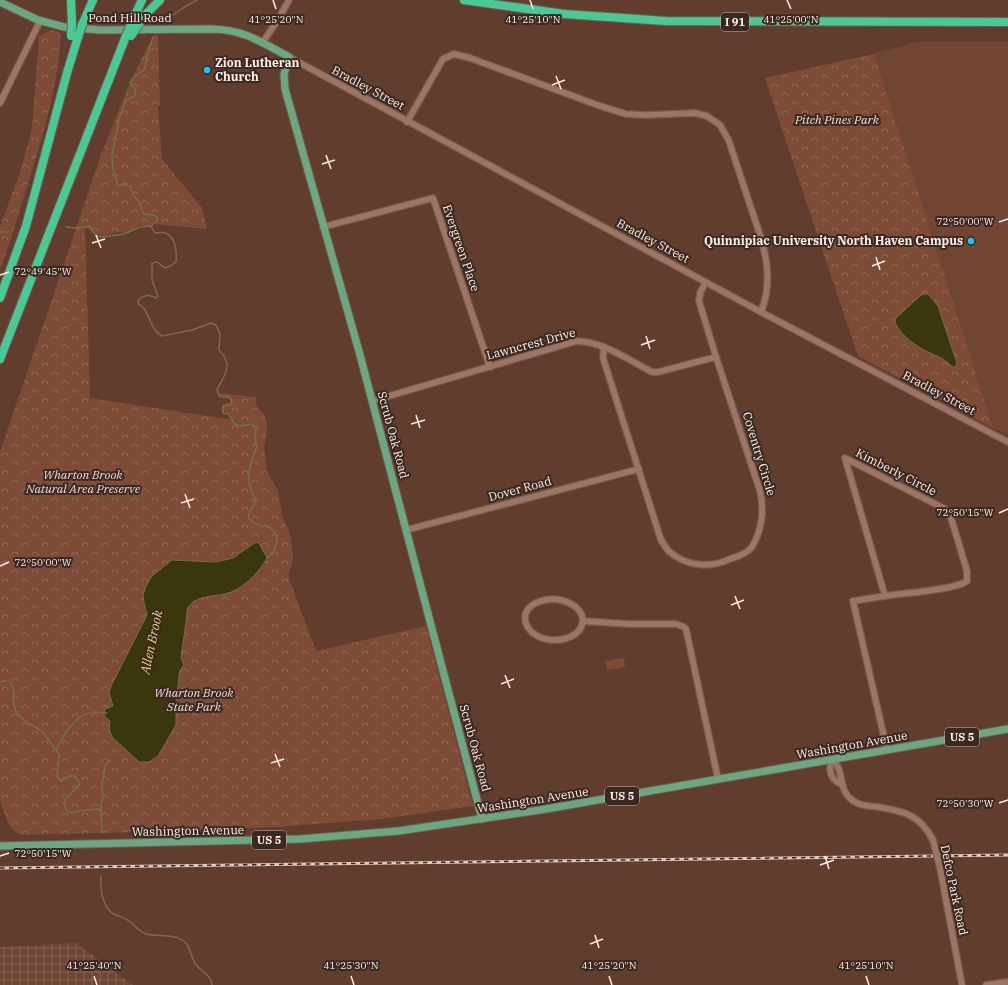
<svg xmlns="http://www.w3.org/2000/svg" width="1008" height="985" viewBox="0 0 1008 985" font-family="'IBM Plex Serif',serif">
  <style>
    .built { fill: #704534 }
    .industrial { fill: url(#industrial-grid) }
    .forest { fill: url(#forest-crowns) }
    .garden { fill: #7e4c36 }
    .water { fill: #3b370d; stroke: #766d4e }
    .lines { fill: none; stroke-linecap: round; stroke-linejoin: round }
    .stream { stroke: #766d4e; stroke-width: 1.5 }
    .minor-casing { stroke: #795b4f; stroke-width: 8 }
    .major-casing { stroke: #795b4f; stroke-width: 9 }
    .highway-casing { stroke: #795b4f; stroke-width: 10 }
    .minor { stroke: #9d7564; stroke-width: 5.5 }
    .major { stroke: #6aa883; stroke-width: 7 }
    .highway { stroke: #48ca97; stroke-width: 8 }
    .rail-casing { stroke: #e0c9c1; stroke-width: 3 }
    .rail { stroke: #3a2922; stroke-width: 1.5; stroke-dasharray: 4.5; stroke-linecap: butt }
    .minor-bridge-casing { stroke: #795b4f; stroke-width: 8; stroke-linecap: butt }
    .highway-bridge-casing { stroke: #795b4f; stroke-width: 10; stroke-linecap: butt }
    .minor-bridge { stroke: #9d7564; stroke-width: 5.5 }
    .highway-bridge { stroke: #48ca97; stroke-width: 8 }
    .ticks { fill: none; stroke: #ffece5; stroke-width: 1.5 }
    .poi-dot { fill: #12cafb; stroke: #3a2922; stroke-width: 1.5 }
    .labels { text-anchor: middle; stroke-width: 4; stroke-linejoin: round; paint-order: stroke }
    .shield { fill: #3a2922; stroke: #c4b2aa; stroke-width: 1 }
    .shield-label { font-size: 11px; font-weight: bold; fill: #ffece5 }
    .street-label { font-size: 12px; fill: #ffece5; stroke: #3a2922 }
    .poi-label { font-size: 12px; font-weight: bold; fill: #ffece5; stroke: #3a2922; text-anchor: start }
    .park-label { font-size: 12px; font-style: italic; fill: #f1dcd4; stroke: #3a2922 }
    .water-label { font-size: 13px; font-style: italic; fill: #e3d96e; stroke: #3a2922 }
    .ticks-label { font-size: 10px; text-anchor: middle; fill: #ffece5; stroke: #3a2922; stroke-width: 4; stroke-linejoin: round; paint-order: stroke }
  </style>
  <defs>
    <pattern id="industrial-grid" width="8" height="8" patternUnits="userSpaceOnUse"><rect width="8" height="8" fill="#704534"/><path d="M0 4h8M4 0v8" fill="none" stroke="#856051"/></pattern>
    <pattern id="forest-crowns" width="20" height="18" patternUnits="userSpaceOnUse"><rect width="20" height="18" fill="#7e4c36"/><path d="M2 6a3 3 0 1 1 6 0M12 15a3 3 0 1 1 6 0" fill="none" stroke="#916653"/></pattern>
  </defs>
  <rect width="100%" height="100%" fill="#613d2e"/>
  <polygon class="built" points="917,42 1008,42 1008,435 993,428 873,54"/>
  <polygon class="industrial" points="76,943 133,985 0,985 0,947"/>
  <g class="forest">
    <path d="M51,30L56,31L61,34C58,92 39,148 22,203C15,224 9,248 0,269V227L20,172L32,129L39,36Z"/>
    <path d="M156,34L158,35L160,105L158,106L162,159L202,208L207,229L154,224L151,228L141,225L136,227L127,233L117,232L106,236L95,234L85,227L90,398L233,420L222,408V405L230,402V399L218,393L256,397V405L261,412L264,414L267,422V431L264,447L267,472L278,491L282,516L291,537L293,560L288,576L316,651L426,626L473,806L382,819L275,827L102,833L22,835C8,831 5,814 0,801V452L101,155L130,82L151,40Z"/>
    <polygon points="874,54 993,428 858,356 765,78"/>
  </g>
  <polygon class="garden" points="624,658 625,667 607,670 605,661"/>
  <g class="water">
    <path d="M928,294L938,306L957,363L955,368C949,365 945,359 939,357C922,350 904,340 895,323L896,318L921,295Z"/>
    <path d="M256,542L259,543L267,558C259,573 242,590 225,594C216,596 203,596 195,601C192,602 190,605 188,607L181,658L184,665L180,670L176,702V725L158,756L149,762H139L112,737L109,729L110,721L104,716L105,709L113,706L109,693L111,686L147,615L144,603L143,595L146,586L152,576L172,560L216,562L233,558Z"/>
  </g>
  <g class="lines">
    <g class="stream">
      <polyline points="164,21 186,6 197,0"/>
      <path d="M153,37L146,59L145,69L133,78L130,83L135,88V96L126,100L120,115L112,156L113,170L118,186L125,184L131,187C132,199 137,196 140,204C141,208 141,210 144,214L153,215L157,217V221L151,226L153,230L155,233C158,233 162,232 165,233C176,236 177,253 176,262L170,266L165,268L157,262L152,263V280L158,296L156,298C149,294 145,295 139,299L138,303C140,306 143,307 145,310C151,320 151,329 162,336L192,330L211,323L216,325L220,334L219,350C234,366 225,373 217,390L219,395L223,397H229L232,401L231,405L223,406V413L229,414C234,428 239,427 253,424L256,427L255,440L257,446C252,460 246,472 250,486C251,491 255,495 255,501C255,505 249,512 248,518C254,524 259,526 268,526C270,528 274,530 275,533C280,542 274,552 267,558"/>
      <polyline points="66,227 77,228 90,226 92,231 97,236 104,237 124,234 140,227 151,226"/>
      <polyline points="0,232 9,232"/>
      <path d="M0,682L8,680C19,691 10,699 16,711C21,721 34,725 42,732C47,736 54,749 59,754L57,777L61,781L70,776H75L80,784L65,800L64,803L67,811L72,813L78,811L99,809L101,812"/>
      <path d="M56,751C63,735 75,714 94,712C98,712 103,713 107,713"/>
      <polyline points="102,833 101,805 103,798 102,786 104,772 105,766 110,760"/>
      <path d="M101,876C100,888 102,905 112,913C117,916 124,917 129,921C135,925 138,931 146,934C158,937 175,933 185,942C191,948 191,959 197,966C203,973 211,975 212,985"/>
    </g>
    <defs>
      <g id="minor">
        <polyline points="263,42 279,18 289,0"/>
        <polyline points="289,57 761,312 1008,442"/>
        <polyline points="0,103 40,21"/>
        <path d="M407,122L443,59L454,54L470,58L600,106L626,114L646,115L695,113L707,116L720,125L729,141C736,162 743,184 750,205C762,240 776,275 761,312"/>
        <polyline points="323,227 433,198 490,367"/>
        <path d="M604,347L603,358L661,540C664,544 666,549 670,552C687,567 711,568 730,559C737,557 747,553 752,547C753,545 755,541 756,539C763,523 764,508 760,491L716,357L699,301L700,293L706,282"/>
        <path d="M372,401L577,341C604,342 629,360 652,372H658L716,357"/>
        <path d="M845,458L945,509L949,514L952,521L967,571V581C955,590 903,593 885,596Z"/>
        <polyline points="406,530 639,469"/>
        <polyline points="885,596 853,601 887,750"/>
        <path d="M554,599C593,603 591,639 555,640C522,641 509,601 554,599Z"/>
        <polyline points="583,621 629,624 676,624 684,627 686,629 718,779"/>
        <path d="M841,784C830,779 828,771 832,759C847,773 835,792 857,803C863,806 871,806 878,807C904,811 920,815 933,840"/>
        <polyline points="940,868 962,985"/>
        <polyline points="986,985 1008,982"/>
      </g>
      <g id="major">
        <path d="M0,2L38,20L64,27L100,30L212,29C245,30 261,42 289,57L284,74L285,89L360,355L482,819"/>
        <polyline points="0,846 300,839 398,831 540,810 1008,729"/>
      </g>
      <g id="highway">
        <polyline points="71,0 72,24"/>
        <polyline points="464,0 564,14 666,21 1008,22"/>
        <polyline points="131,24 142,0"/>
        <polyline points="139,24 147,13 160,0"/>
        <polyline points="82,25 93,0"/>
        <polyline points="0,298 26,226 67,73 78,37"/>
        <polyline points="0,359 126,36"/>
      </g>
    </defs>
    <use href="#minor" class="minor-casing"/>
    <use href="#major" class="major-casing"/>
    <use href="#highway" class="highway-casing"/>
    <use href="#minor" class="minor"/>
    <use href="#major" class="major"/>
    <use href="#highway" class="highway"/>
    <defs>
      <polyline id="rail" points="0,868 1008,855"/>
    </defs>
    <use href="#rail" class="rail-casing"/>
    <use href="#rail" class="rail"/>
    <defs>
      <polyline id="minor-bridge" points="933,840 940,868"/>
      <g id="highway-bridge">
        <polyline points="71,36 72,24"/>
        <polyline points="126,36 131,24"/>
        <polyline points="131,36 139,24"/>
        <polyline points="78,37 82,25"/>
      </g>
    </defs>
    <use href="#minor-bridge" class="minor-bridge-casing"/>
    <use href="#highway-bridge" class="highway-bridge-casing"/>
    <use href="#minor-bridge" class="minor-bridge"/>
    <use href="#highway-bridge" class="highway-bridge"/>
  </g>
  <path class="ticks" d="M273,0L276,9M530,0L533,9M787,0L791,9M556,76L561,89M552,85L565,80M326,155L331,169M322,164L335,160M999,222L1008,219M96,235L101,248M92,243L105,239M876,257L880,270M872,266L885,261M0,275L9,272M646,336L650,349M641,345L655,340M416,415L420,428M411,424L425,420M185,494L190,508M181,503L194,499M999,513L1008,509M0,566L9,562M735,596L740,609M731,605L744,600M505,675L510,688M501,684L514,679M275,754L280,767M271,763L284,759M999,803L1008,800M0,856L9,853M825,856L829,869M820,865L834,860M595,935L599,948M590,944L603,939M94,976L97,985M351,976L354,985M609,976L612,985M866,976L869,985"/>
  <g class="poi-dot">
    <circle cx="207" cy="70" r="4"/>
    <circle cx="971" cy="241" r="4"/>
  </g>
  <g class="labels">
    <g class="shield">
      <rect x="721" y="13" width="28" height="18" rx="3"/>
      <rect x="945" y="728" width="34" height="18" rx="3"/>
      <rect x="605" y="787" width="34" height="18" rx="3"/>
      <rect x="252" y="831" width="34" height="18" rx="3"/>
    </g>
    <g class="shield-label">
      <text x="735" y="26">I 91</text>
      <text x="962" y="741">US 5</text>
      <text x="622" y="800">US 5</text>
      <text x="269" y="844">US 5</text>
    </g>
    <g class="street-label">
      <text x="130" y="22">Pond Hill Road</text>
      <text transform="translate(368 88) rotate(28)" y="4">Bradley Street</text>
      <text transform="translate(653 241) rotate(28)" y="4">Bradley Street</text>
      <text transform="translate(461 248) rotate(71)" y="4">Evergreen Place</text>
      <text transform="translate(531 344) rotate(-15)" y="4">Lawncrest Drive</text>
      <text transform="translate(939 393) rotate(28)" y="4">Bradley Street</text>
      <text transform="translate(393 435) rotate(75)" y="4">Scrub Oak Road</text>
      <text transform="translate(759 454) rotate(73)" y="4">Coventry Circle</text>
      <text transform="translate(896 472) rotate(27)" y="4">Kimberly Circle</text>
      <text transform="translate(520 489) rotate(-15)" y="4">Dover Road</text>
      <text transform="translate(852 745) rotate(-10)" y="4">Washington Avenue</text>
      <text transform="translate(475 748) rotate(75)" y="4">Scrub Oak Road</text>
      <text transform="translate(533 800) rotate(-9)" y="4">Washington Avenue</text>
      <text transform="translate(188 831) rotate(-1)" y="4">Washington Avenue</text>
      <text transform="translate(954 890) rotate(78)" y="4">Defco Park Road</text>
    </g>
    <g class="poi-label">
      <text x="215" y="67">Zion Lutheran<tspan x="215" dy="14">Church</tspan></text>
      <text x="963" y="245" text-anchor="end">Quinnipiac University North Haven Campus</text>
    </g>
    <g class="park-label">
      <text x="837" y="124">Pitch Pines Park</text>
      <text x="83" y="479">Wharton Brook<tspan x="83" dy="14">Natural Area Preserve</tspan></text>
      <text x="194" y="697">Wharton Brook<tspan x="194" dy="14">State Park</tspan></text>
    </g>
    <g class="water-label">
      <text transform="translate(151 642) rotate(-78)" y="5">Allen Brook</text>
    </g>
  </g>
  <g class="ticks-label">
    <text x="276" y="23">41°25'20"N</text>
    <text x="533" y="23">41°25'10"N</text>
    <text x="791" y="23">41°25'00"N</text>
    <text x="965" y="225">72°50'00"W</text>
    <text x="43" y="275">72°49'45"W</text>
    <text x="965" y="516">72°50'15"W</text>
    <text x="43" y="566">72°50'00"W</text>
    <text x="965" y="807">72°50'30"W</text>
    <text x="43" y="857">72°50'15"W</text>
    <text x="94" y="969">41°25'40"N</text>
    <text x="351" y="969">41°25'30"N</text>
    <text x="609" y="969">41°25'20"N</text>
    <text x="866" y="969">41°25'10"N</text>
  </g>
</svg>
